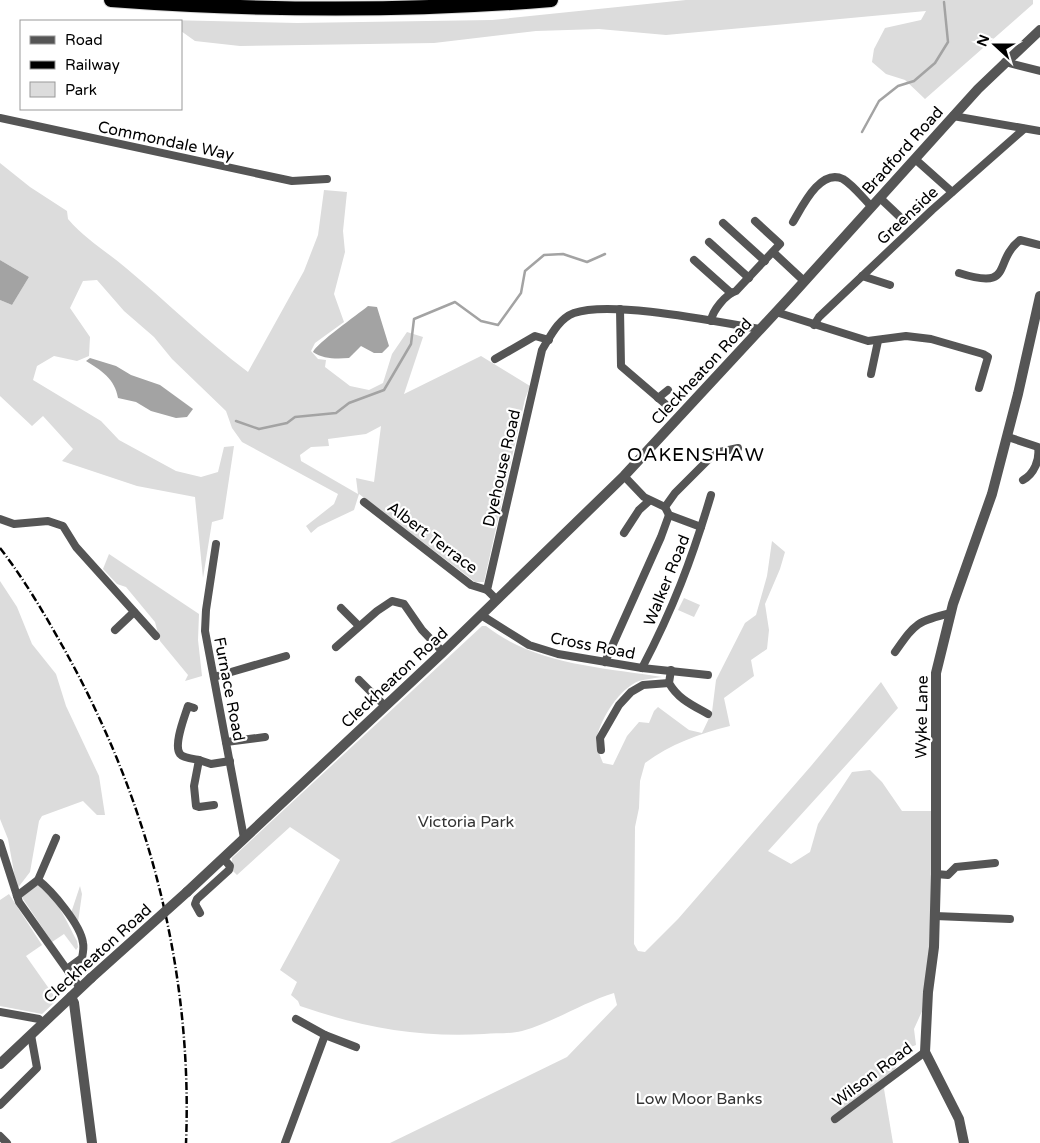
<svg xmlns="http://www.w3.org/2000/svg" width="1040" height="1143" viewBox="0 0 1040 1143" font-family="'Varela Round',sans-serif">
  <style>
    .green { fill: #dcdcdc; fill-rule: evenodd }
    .water { fill: #a3a3a3 }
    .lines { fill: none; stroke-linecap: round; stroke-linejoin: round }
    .stream { stroke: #a3a3a3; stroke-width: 2.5 }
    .motorway-casing { stroke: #dbdbdb; stroke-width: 16 }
    .minor { stroke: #555; stroke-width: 8 }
    .tertiary { stroke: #555; stroke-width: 10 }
    .motorway { stroke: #000; stroke-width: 14 }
    .rail { stroke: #000; stroke-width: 2.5; stroke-dasharray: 8 2.5 1 2.5; stroke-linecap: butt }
    .tertiary-bridge { stroke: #555; stroke-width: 10 }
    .labels { text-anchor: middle; stroke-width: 4.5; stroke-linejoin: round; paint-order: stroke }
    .street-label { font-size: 16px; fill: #000; stroke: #fff }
    .park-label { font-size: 16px; fill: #333; stroke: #fff }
    .quarter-label { font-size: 19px; letter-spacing: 1px; fill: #000; stroke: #fff }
  </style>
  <rect width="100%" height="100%" fill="#fff"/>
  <g class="green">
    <polygon points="686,0 1033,0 1033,4 925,99 905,80 886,74 872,62 874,49 885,28 921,20 926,11 666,35 599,29 536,31 434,43 240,46 195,41 181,31 181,21 166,20 297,23 492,20"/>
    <path d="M0,163L30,187L67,211L68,219C85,239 106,251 126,268C167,302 205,340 248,372L304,271L318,235L324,190L347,192L343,231L345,252L334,294L344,322L315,343L311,351L318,359L326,360L325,367L350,386L369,390L383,383L392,354L407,332L423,337L404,394L481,356L530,386L525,399L484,582H475L359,494L354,510L318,527L311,533L306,526L334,504L338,494L242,442L232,428L226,411L172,359L154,337L124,311L97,280L83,281L70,308L90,337L89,356L77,361L54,356L37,366L33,380L101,421L119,440L176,471L201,477L218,472L224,447L234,446L223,519L212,522L203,578L195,497L137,486L62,461L73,449L43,416L32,426L0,396V300L12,305L29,277L0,260ZM381,426L374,482L356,478L358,494L301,461L300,455L311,447L329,446L328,439L366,434Z"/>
    <path d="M772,541L785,552L780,569L765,604L769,630L767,649L751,660L754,676L724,698L730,726C698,734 671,744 645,763L640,781L639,808L635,827L634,944L638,951L645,952L678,919L811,766L881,682L898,708L768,851L791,864L810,852L818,824L852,772L870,770L882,782L902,811H931L933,848L929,957L923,1009L914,1029L916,1045L906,1049L884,1089L893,1143H390L567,1057L617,1005L614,993C582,1003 554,1022 522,1031C510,1034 496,1033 484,1034C420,1038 360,1027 300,1006L298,1001L291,995L297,982L280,970L340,860L290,827L237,875L232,870V858L482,626H486C536,665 602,667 662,677C655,678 646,679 639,681C620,688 601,718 597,737C595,746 600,755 603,763L613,765L627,736L639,722L649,723L654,711L658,707L689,730L702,733L712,712L716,680L745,623L756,615L767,576Z"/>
    <polygon points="109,554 199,614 198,640 202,676 185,681 188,675 160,641 155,622 126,587 117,584 103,569"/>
    <polygon points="0,581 17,607 32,644 56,674 66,706 99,776 105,815 97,815 83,801 42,816 39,821 30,872 17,889 8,839 0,819"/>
    <polygon points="684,598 700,605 694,617 678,610"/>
    <path d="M37,885C58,898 66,921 77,941L78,947L76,950L64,934L52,942L21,896Z"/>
    <polygon points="80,886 82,894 78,922 71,913"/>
    <polygon points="9,894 42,945 26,956 57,1000 42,1014 0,1006 0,900"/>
  </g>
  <g class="water">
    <polygon points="0,260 29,277 12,305 0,300"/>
    <path d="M368,306L377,307L389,346L382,353H374L361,346L349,358C336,359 323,359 313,352C317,343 357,315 368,306Z"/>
    <path d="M90,358L116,366L131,375L160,385L193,409L187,417L176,418L151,411L136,402L118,398C115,379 101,370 86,361Z"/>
  </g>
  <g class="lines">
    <g class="stream">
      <polyline points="862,132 879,101 898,86 914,81 935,63 948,42 944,2"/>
      <polyline points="236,421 259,429 287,423 295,417 336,413 349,403 384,390 411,344 414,319 455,302 481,321 498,325 521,293 525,271 544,255 563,254 587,262 605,254"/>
    </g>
    <defs>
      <path id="motorway" d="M111,0C258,11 404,12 551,0"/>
    </defs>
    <use href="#motorway" class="motorway-casing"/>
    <g class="minor">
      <polyline points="1005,62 1040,71"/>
      <polyline points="953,116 1040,131"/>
      <polyline points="0,118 292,181 327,179"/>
      <polyline points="915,159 952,192"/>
      <polyline points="880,198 899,216"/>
      <path d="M793,222C802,207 820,168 843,179C853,185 863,198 872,207"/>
      <polyline points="723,223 765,261"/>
      <polyline points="709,242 749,278"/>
      <polyline points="773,252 804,281"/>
      <polyline points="694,260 731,293"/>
      <path d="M959,273C1015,291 992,262 1020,240L1040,245"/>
      <polyline points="862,276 890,285"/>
      <polyline points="620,309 621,366 670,408"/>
      <polyline points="776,312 868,341 906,336 931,339 983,354 988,357 979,388"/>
      <path d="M711,321C712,311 726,294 736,291L780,244L755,221"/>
      <polyline points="814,325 819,317 932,210 1024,129"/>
      <polyline points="495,359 535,336 549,340"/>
      <polyline points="871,374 878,341"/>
      <polyline points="658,398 668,390"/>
      <path d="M1008,437L1038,447C1040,460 1034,474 1023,480"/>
      <polyline points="624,476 644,497 665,507 669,515 701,527"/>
      <polyline points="364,502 471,585 487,590"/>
      <polyline points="665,507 675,493 715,453 738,448"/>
      <polyline points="0,519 14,524 48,521 63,526 76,547 156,636"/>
      <polyline points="624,533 639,510 649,501"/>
      <polyline points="216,544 206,610 205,631 244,838"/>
      <path d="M497,600L487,590L542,350C550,337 558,319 574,313C611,300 718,322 760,329"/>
      <polyline points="341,608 359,626"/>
      <polyline points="481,615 529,645 558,654 642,668 708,675"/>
      <polyline points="115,630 134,612"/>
      <polyline points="336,647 377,611 392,601 404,604 422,630 443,652"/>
      <path d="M895,652C915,624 916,621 951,613"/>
      <polyline points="605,662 661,537 669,515"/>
      <path d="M642,668C673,609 692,559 711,495"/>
      <path d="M671,670L669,683C678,699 692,705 708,714"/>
      <polyline points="214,677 286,656"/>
      <polyline points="359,680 385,706"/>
      <path d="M194,708L188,706C185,716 173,745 180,754C183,758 194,759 199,760"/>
      <polyline points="226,742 265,737"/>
      <polyline points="601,750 600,738 619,705 631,692 643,685 669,683"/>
      <polyline points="214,805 199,807 196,806 194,786 199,760 211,764 230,761"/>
      <polyline points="0,843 19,902 80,988"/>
      <polyline points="936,874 948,875 956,867 995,863"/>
      <path d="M38,880C52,891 81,925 83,943C84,947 83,953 82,958L67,969"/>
      <polyline points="17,896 38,880 56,838"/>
      <polyline points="200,913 195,904 197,899 229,870 230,866 223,858"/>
      <polyline points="935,916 1010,919"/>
      <polyline points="0,1012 39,1019 43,1023"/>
      <polyline points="296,1019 325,1035 356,1047"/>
      <polyline points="0,1105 37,1068 31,1035"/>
      <polyline points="835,1119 925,1052"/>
      <polyline points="0,1136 7,1143"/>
      <polyline points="285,1143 325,1035"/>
    </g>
    <g class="tertiary">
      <polyline points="187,892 443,652 624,476 792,295 978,89 1040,30"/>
      <polyline points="71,997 74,1003 92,1143"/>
      <polyline points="0,1064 91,978"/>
      <polyline points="964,1143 959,1119 925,1052 928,992 934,947 936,874 936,673 953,604 992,494 1018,394 1040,296"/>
    </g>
    <use href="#motorway" class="motorway"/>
    <path class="rail" d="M0,548C24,579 44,613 63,647C148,798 193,970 186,1143"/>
    <polyline class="tertiary-bridge" points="91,978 187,892"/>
  </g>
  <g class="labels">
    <g class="street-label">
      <text transform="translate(166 140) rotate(12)" y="6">Commondale Way</text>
      <text transform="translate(902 150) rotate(-48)" y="6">Bradford Road</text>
      <text transform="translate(907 215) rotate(-43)" y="6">Greenside</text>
      <text transform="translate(701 371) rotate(-47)" y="6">Cleckheaton Road</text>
      <text transform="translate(501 468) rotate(-77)" y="6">Dyehouse Road</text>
      <text transform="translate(433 537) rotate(37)" y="6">Albert Terrace</text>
      <text transform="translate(666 580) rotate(-68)" y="6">Walker Road</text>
      <text transform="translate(593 645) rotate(11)" y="6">Cross Road</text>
      <text transform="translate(394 677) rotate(-43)" y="6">Cleckheaton Road</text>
      <text transform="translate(230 689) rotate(79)" y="6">Furnace Road</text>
      <text transform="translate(921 717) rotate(-89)" y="6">Wyke Lane</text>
      <text transform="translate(97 953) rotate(-42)" y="6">Cleckheaton Road</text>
      <text transform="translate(872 1074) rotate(-37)" y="6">Wilson Road</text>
    </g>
    <g class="park-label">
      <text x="466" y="827">Victoria Park</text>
      <text x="699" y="1104">Low Moor Banks</text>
    </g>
    <g class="quarter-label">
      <text x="696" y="461">OAKENSHAW</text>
    </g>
  </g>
  <rect x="20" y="20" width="162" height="90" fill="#ffffff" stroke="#999999"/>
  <rect x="30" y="36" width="25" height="8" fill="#555555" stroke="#999999"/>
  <text x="65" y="45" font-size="15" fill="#000000">Road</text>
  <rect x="30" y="61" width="25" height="8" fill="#000000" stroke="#999999"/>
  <text x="65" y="70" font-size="15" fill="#000000">Railway</text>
  <rect x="30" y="82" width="25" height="15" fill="#dcdcdc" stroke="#999999"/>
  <text x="65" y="95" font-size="15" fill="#000000">Park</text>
  <g transform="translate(995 45) rotate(291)" stroke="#ffffff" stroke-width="4" paint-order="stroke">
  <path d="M0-4L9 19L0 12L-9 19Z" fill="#000000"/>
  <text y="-8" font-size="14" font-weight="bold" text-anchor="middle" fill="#000000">N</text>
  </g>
</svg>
